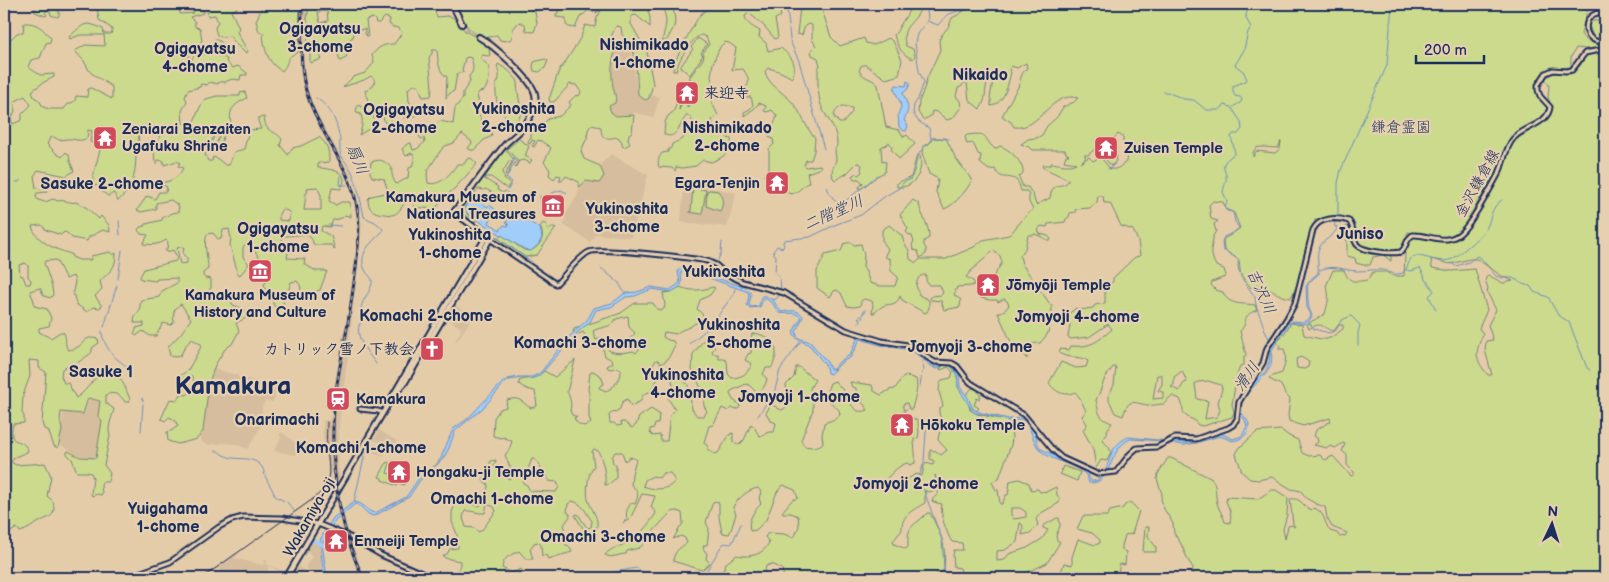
<svg xmlns="http://www.w3.org/2000/svg" width="1609" height="582" viewBox="0 0 1609 582" font-family="'Balsamiq Sans','Klee One',sans-serif">
  <style>
    .built { fill: #d5bd9d }
    .green { fill: #ccda8e; stroke: #748476; fill-rule: evenodd }
    .water { fill: #a1cdfb; stroke: #6b8ebc }
    .lines { fill: none; stroke-linecap: round; stroke-linejoin: round }
    .stream { stroke: #6b8ebc; stroke-width: 1 }
    .river { stroke: #a1cdfb; stroke-width: 4 }
    .primary-tunnel { stroke: #bdad9a; stroke-width: 4; stroke-dasharray: 4 2; stroke-linecap: butt }
    .secondary-casing { stroke: #1b2f5e; stroke-width: 7 }
    .primary-casing { stroke: #1b2f5e; stroke-width: 8 }
    .secondary { stroke: #e7d0b0; stroke-width: 3 }
    .primary { stroke: #e7d0b0; stroke-width: 4 }
    .tram { stroke: #1b2f5e; stroke-width: 1 }
    .rail-casing { stroke: #1b2f5e; stroke-width: 3 }
    .rail { stroke: #e7d0b0; stroke-width: 1; stroke-dasharray: 4; stroke-linecap: butt }
    .labels { text-anchor: middle; stroke-width: 4.5; stroke-linejoin: round; paint-order: stroke }
    .poi-label { font-size: 15px; font-weight: bold; fill: #1b2f5e; stroke: #e7d0b0; text-anchor: start }
    .park-label { font-size: 15px; fill: #2d4063; stroke: #e7d0b0 }
    .street-label { font-size: 15px; fill: #1b2f5e; stroke: #e7d0b0 }
    .neighbourhood-label { font-size: 16px; font-weight: bold; fill: #1b2f5e; stroke: #e7d0b0 }
    .water-label { font-size: 16px; font-style: italic; fill: #283f6e; stroke: #e7d0b0 }
    .town-label { font-size: 25px; font-weight: bold; fill: #1b2f5e; stroke: #e7d0b0 }
  </style>
  <rect width="100%" height="100%" fill="#e5cca9"/>
  <filter id="ink" filterUnits="userSpaceOnUse"><feTurbulence type="fractalNoise" baseFrequency=".02" numOctaves="2"/><feDisplacementMap in="SourceGraphic" scale="10" xChannelSelector="R" yChannelSelector="G"/><feConvolveMatrix kernelMatrix="1 2 1 2 8 2 1 2 1" color-interpolation-filters="sRGB"/></filter>
  <g filter="url(#ink)">
    <g class="built">
      <polygon points="301,4 308,4 304,57 305,75 308,91 305,91 301,69"/>
      <polygon points="616,42 628,43 633,58 637,91 660,97 653,118 634,112 631,118 612,118 607,105 613,91 611,67 613,59 612,44"/>
      <polygon points="306,94 309,94 315,110 350,174 359,203 362,224 360,247 349,344 342,339 350,306 356,257 358,226 356,203 342,166 316,119"/>
      <polygon points="611,154 648,175 631,237 596,234 590,242 564,225 564,222 566,218 564,217 577,196 581,182 603,176 601,164"/>
      <polygon points="684,185 719,189 736,193 727,227 681,222"/>
      <polygon points="454,304 472,318 457,341 455,340 462,329 451,321 457,312 452,308"/>
      <polygon points="342,342 349,347 339,425 338,466 340,477 334,485 331,470 328,482 327,480 329,469 323,438 323,420 330,421"/>
      <polygon points="213,369 238,375 238,377 275,386 277,388 273,402 265,401 262,407 262,412 266,417 248,449 235,444 223,443 210,445 203,443 199,437 204,429 207,396"/>
      <polygon points="89,399 101,402 105,419 98,460 82,457 57,443 64,411 84,414"/>
      <polygon points="379,430 397,441 393,449 374,440"/>
      <polygon points="282,432 298,445 296,455 274,451 281,437 279,435"/>
      <polygon points="371,442 387,450 383,457 367,449"/>
      <polygon points="346,536 350,538 365,578 362,578"/>
      <polygon points="313,540 321,545 322,578 319,578 305,568 312,556 306,551"/>
      <polygon points="236,553 239,554 234,558 263,565 265,560 267,559 267,564 285,572 284,573 269,566 265,578 221,578 223,575 218,568 203,578 200,578"/>
      <polygon points="298,566 314,578 290,578"/>
    </g>
    <g class="green">
      <polygon points="41,4 67,4 56,5 59,11 59,16 57,17 51,15 49,9 45,12 47,15 45,16 35,12 34,9"/>
      <path d="M85,4H181L179,7L180,14L193,13V10L203,9V13L190,17L195,22V27L200,28L202,41L190,53L188,59L191,61L194,55L198,54L200,56L206,53L202,50V47L210,44H214L215,39L221,42L227,49V50L222,46L218,49L219,57H223L227,59L226,61L232,68L238,66L247,73V75H241L240,80L232,79L225,82H219L218,84L210,82L207,85L201,84L200,87L188,90L185,97L187,101L182,111L183,123L192,126L200,107L206,99L217,96H240V93L245,92L247,98C236,104 228,108 231,122L223,137L221,144L219,146L216,144L219,137V134L216,133L205,154L208,161H212L213,157L218,159L225,165H229L234,152L244,149L249,130L261,129L258,121V118L264,117C266,135 273,128 282,139L280,145L288,155L292,148L301,146L319,137C328,144 329,151 329,162L318,163V167C325,170 344,168 344,181C343,184 342,186 341,189L332,188L329,201L336,205L341,202H350L351,217L345,215L342,218L333,220L330,227L322,226L321,231L331,236L335,250L331,245H314C311,236 308,233 298,235C292,236 288,235 282,237L283,246L288,248H300L301,249V251L288,252L287,258L305,259L304,264L316,271H327L320,290L297,298L295,296L301,289L300,285L297,281L291,282L287,295L283,300L284,306L275,307L273,304V297L266,291L264,285L270,274C267,263 256,257 253,246L246,244L243,247V257L249,264L240,275L238,274L230,245L231,238L229,229L223,230L221,239H218L213,233L207,234C203,246 208,257 208,269L203,273V276L205,278L211,279V287L208,294L214,300L222,298L230,299L233,305L244,309L248,315L246,318L236,323L239,331L232,344L225,349L215,365L209,383L203,431L197,439L178,444L168,441L167,432L171,431L178,426L175,420L169,417L165,421L161,419L170,399L177,400L180,394L187,395L195,386L192,376L185,377L178,381L177,378L188,370L202,345L192,339L186,345L180,356L174,357L170,356L168,347L182,332L191,319L181,304C173,309 173,313 174,322L171,325L163,323L156,336H150L143,331L136,336L134,334L136,330V328L144,326V323H134L135,315L139,312L141,300L159,297L162,291L177,283V278L157,279L156,281L141,279L140,277L144,269L176,261L177,257L173,250L167,252L165,250L167,249L168,242L166,240C159,245 151,245 143,244L148,235L141,234L138,230L140,227L145,226L146,224L162,220L163,217L167,216L171,213L178,212L179,206L171,200L156,203V209L141,212L137,210L147,196L155,199L159,192H166L167,187L158,183C170,182 178,179 183,168L178,166L180,163L177,161L164,165V161L158,160L156,164C152,155 156,145 160,137C153,130 148,130 139,132C138,136 139,140 138,144C138,148 136,152 136,156C135,175 134,187 118,201L114,193L108,196L100,190L99,186L93,185V176L101,146L111,145L114,129L101,128L99,138L95,143L90,142L92,131L88,130L87,138C79,143 75,138 67,139C64,139 62,140 59,140L54,137L50,138L47,144L57,154L62,157L66,152L69,155L70,161L74,171L66,176L38,170L34,176L36,188L46,190L47,192L37,193L36,197L38,200L45,202L53,199L58,201C66,199 70,204 76,202L87,208L99,219L101,216L109,225L110,232L103,230L89,237L87,241L72,238L67,233L64,232L61,235L46,230L42,225L32,226C36,242 57,250 71,254L72,257L79,260H91V256L110,252L113,255L116,253C116,269 110,271 100,281L102,289L95,296L102,306L99,308L93,307L87,312L76,304L73,292L75,281L73,276L66,279L56,260L45,261L44,263L52,287L53,295L50,298L44,296L40,288L30,291L34,301V306L47,309L51,318L49,326L39,328V332L51,338L60,332L64,333C67,339 64,344 68,350C71,349 74,350 76,348C86,343 83,335 98,339L99,343L92,348V352L90,354L76,364L71,363L62,369L61,376L64,383H68L76,398C91,388 93,374 110,369C122,376 125,388 130,399L129,402H125C121,395 114,391 106,395V403L114,409C112,418 107,427 110,436L104,465L110,473L108,482H102L101,485L102,494L101,495L97,494L92,496L91,494L93,478L91,473L87,472H77L72,459L67,454V452L68,451L80,457L96,458L102,421L98,416L100,401L88,398L83,414L61,412L60,420L62,430L58,448L54,446L48,430L44,429L42,423L46,372L39,368V361L29,360L30,376L23,395L22,413L24,416V423L13,424C8,449 20,434 28,450L27,452L15,457L11,462L16,465L45,463L51,476L47,496L53,501C56,515 52,516 41,521C33,525 28,530 20,532L17,528L4,536V348L7,347L8,345L7,339V329L4,328V289L7,286L6,275L9,269L8,257L10,251L9,241L4,236V53L7,51V43L17,33H23L24,23C37,22 43,29 51,38L50,42L46,43L40,58L31,60L28,67L40,75L54,74V77L44,82L32,91L34,97L39,100L43,107L49,109H64L67,105L75,101L76,96L87,97L88,89L91,88L112,99V87L90,72L84,61L75,51L85,45L105,46L104,35H80L70,39L69,37C84,24 84,20 103,29L104,34H111L112,30L111,28L99,20L97,7ZM25,96L31,105L22,114V120L13,124L11,119L15,111L14,102ZM317,187L321,195V210H304L306,193L308,192L307,188ZM282,209L290,212L289,221L279,220V214ZM182,247H184L183,254L187,259V263L180,264L177,248ZM25,263L28,265V277L31,280L30,284H26L23,276L20,275L19,265Z"/>
      <polygon points="206,4 236,4 237,8 231,11 239,28 237,32 248,52 245,53 236,44 230,36 222,37 217,35 215,28 218,22 215,15 208,16"/>
      <path d="M263,4H300L299,42L296,47L298,52C283,59 291,61 282,71C267,63 264,48 263,33L259,32L256,21Z"/>
      <path d="M309,4H438L434,9L437,17L447,16L452,17L456,20L465,31L488,44L490,55L488,56L482,55L481,57V59L489,66C490,75 489,84 484,91L479,92L477,95L480,109L478,113L482,123L491,131L492,136L484,140L474,150H470L468,148L472,143L471,141L462,134L454,143L445,146L441,150L428,170L427,175L428,183C439,187 452,173 457,164H464L467,159L471,158L477,164L455,188L441,201L437,207L433,209L415,207L411,201L406,200C403,205 399,214 392,215C391,215 385,214 384,214C374,213 368,210 368,199L371,196L386,193L387,188L384,179L372,177L370,172L371,162C383,158 383,161 392,168C391,174 393,179 396,184L408,178L409,168L412,167L415,156L411,153L406,156L402,149L407,144L411,143L413,150L417,149L425,142L424,138L421,139L419,136L423,132V129L430,128L441,121L453,124L455,108L463,98V92L470,82L469,76C475,71 473,64 471,58L468,57L465,58L462,70L464,72L457,74L454,91L450,93L446,98L447,77C438,72 438,60 437,50H432V54L429,57L432,88L431,96L423,97L418,85H414L408,89L409,101L412,106H423V109L415,116H409L405,119C401,112 399,110 391,112V122L385,123L381,111L375,113L373,116L376,124V128L367,130L359,135C362,128 364,120 360,113L358,114L356,111L358,105L362,107L369,104L365,91C372,88 379,82 371,76L364,80L343,87L353,77L365,73L374,63L372,55C378,47 384,44 394,44L402,33L399,28L393,27L389,24L390,19L385,17L379,23H376L375,20L373,18L366,20L368,37L365,34V29L355,30L353,37L351,38L346,58L340,61L337,51L334,48L323,52L320,56L322,59L310,63V55L306,47L311,26H308L307,20ZM327,11L328,21L320,23L318,12Z"/>
      <path d="M458,4H504L506,6L514,4H534L531,9L532,11L535,4H540L538,10H536L535,12L537,23L534,32L526,31L525,24L519,22L513,29L512,39L505,41L500,40L497,35C495,35 492,37 489,37C471,40 461,18 458,4Z"/>
      <polygon points="550,4 594,4 591,9 600,8 599,11 597,11 597,13 590,11 590,9 580,17 575,28 569,27 566,25 566,18 556,17 556,14 559,12 558,10 549,9"/>
      <path d="M603,4H646L650,18V27L636,15L631,16V24L647,52L653,84L649,98L646,100L642,98L638,94C637,81 637,51 628,41C627,39 624,37 622,35L621,27L616,26L610,39L616,50C611,61 611,74 613,87C614,93 617,96 615,103L609,106L611,112L616,116L634,115L632,132L629,134L628,140L630,144L624,147L622,146V142L618,137C606,139 601,140 601,127L591,125L588,130L587,138L581,151L584,159L600,166L604,176L599,183L586,181L579,187V182L566,176L562,181H559L561,176L557,175L554,179L549,175L550,170L544,162L551,148L541,141L538,140L534,147L532,146L535,141L532,140L530,144L528,143L529,139H531V134L537,131L548,119L560,116L571,105L569,102L576,95L579,96L581,92L576,85L570,84L554,102H550L549,99L560,68L563,66L581,37L585,25L595,27L597,17L599,15Z"/>
      <path d="M662,4H673L675,21L674,27L667,40L663,42C662,36 666,29 666,21C666,15 663,10 662,4Z"/>
      <path d="M713,4H751L759,7L763,6L764,4H767L770,7L773,6V4H778L781,16L775,19L778,37L775,39L764,26L749,13L745,16C746,24 753,27 760,31L759,37L766,43L768,51L781,48C792,58 798,63 792,78C784,73 777,70 768,68L765,71C767,84 783,92 791,101C801,111 805,127 815,138L814,151L811,160H806L804,165L806,167L820,165L821,168L807,173L809,182C795,191 797,199 779,189L785,182L782,174L778,172L774,176H764L769,168V149L774,144L773,139L769,137L777,116L772,110L767,112L764,111L766,106L759,103L755,108L744,116V112L750,109L753,105L751,97H744L742,93C751,82 750,80 743,69L732,70L736,48L729,43L725,42L720,47L713,63L711,76L713,91L712,103L718,115L712,120C712,126 720,131 726,132L728,138L731,139C733,152 722,158 711,162L703,160L696,166L682,168L676,167L675,171L672,168L659,167C657,162 659,157 662,153L668,152V150L671,148L672,144C684,138 696,133 691,117L687,115C680,123 676,142 664,134L665,122L668,116L674,111L677,101L680,104L679,110L681,106V101L677,99L678,97L687,101V108L691,102L688,99L687,94L678,93L681,88L691,91L692,90L696,91L698,88L689,78L703,59L704,55L703,53L709,44L706,37L701,35C691,38 678,61 676,71H673C672,63 695,21 701,14C705,10 710,9 713,4Z"/>
      <path d="M799,4H820L831,37L840,46L864,38L866,43L874,45L889,38L894,43L902,60L899,75L886,79L866,65H863L861,66L859,71C864,79 873,78 878,85L886,127L899,130L904,137L907,135L915,144L899,159L891,149L892,147L889,142L886,145L881,147L882,161L886,162L885,172L877,176L862,188L860,189L859,187L863,183L859,179H854L852,176L856,173L858,175L862,172L861,169L862,165L859,163H857L846,174L835,180L833,178C830,168 835,167 836,159C836,156 835,154 835,151C835,146 837,149 837,143C837,131 829,121 823,110C817,98 818,81 818,68L820,66L818,58L812,55L811,51L816,46L812,39V25L808,24L805,26L802,35L797,34L800,8L802,6ZM843,106L852,108V112L843,123H839L836,118H834C834,111 837,109 843,106Z"/>
      <path d="M910,4H921C920,22 898,24 906,46L913,49L915,56L913,59C902,55 898,47 894,35C898,31 898,28 901,24C905,17 910,12 910,4Z"/>
      <path d="M977,4H980L983,8L987,4H1605V10L1588,7L1581,34C1587,44 1594,43 1605,43V47L1586,49L1576,48L1571,57V67L1551,69L1540,80L1536,87L1540,99L1552,107L1548,98L1549,85L1545,79C1553,70 1560,74 1571,74L1580,66L1586,55L1590,53L1605,51V578H1192L1193,568L1188,560L1181,544L1174,533L1173,524L1171,520L1164,509L1161,499L1162,494L1157,479L1158,474L1168,458H1171L1212,479C1217,486 1215,495 1217,503C1219,510 1223,515 1225,522L1230,523C1232,513 1229,509 1226,501L1227,497L1258,499L1271,490H1276L1288,498L1287,515L1283,529L1285,539L1288,526L1291,525L1295,527L1293,524L1290,499C1301,497 1302,506 1311,510L1313,508C1324,510 1324,522 1330,531L1337,533L1340,537L1345,536L1347,533L1332,527L1327,518L1325,507L1316,504L1306,498L1301,491L1291,489L1272,477L1258,480L1250,479L1242,472L1236,454L1240,447L1257,432L1281,430L1289,436L1298,440L1302,453L1309,456L1320,455L1325,460L1333,456L1351,476L1354,475V472L1347,465V455L1342,451L1345,444L1343,443L1335,448L1331,446L1327,448L1314,445L1318,442L1317,438L1314,436L1316,430L1331,421L1330,418L1303,426L1289,421L1288,415L1290,399L1285,394L1281,385L1269,379L1270,377L1282,373C1285,365 1287,357 1284,349H1278L1280,346L1277,342L1282,337L1291,323L1302,325L1304,335L1321,339H1327L1332,337L1343,329V325H1339L1336,330L1332,331C1322,327 1321,321 1309,329L1307,324L1325,314C1327,305 1331,295 1326,286L1333,270H1344C1349,283 1354,282 1367,280L1373,272H1386L1393,276H1404L1405,254L1409,239C1420,233 1428,239 1439,241C1444,242 1454,241 1458,239C1471,230 1487,196 1494,182L1490,181L1461,231L1450,236L1439,237L1408,232C1406,237 1404,245 1401,248C1394,254 1378,249 1370,248L1371,253L1389,254L1391,256V261L1383,255L1373,257L1370,265H1363L1356,263L1355,258L1347,256V240L1343,237L1345,227H1348L1347,235L1349,236L1352,242H1357L1354,224L1347,219L1315,220C1311,234 1298,291 1290,298C1286,297 1282,296 1278,294C1268,290 1263,281 1251,288C1245,279 1235,272 1239,260L1224,250L1223,239L1229,236L1240,228L1234,213L1226,209L1223,202L1213,201L1209,205L1211,219L1218,221L1214,224L1216,231L1213,236C1214,239 1212,241 1212,244C1210,252 1213,260 1216,266L1224,269L1226,276L1225,277L1212,282L1211,285L1216,290L1223,292C1228,306 1243,303 1255,305L1257,310C1239,317 1250,322 1240,331L1246,355L1244,357V365L1240,366L1237,376L1244,380L1241,385L1235,386L1232,404L1234,412L1232,417L1203,426L1198,425L1194,420C1178,414 1186,411 1180,399L1173,396L1169,398L1164,404C1158,404 1153,406 1147,405C1131,402 1129,398 1123,416L1115,413L1109,400V395L1114,385L1116,367H1113L1105,378L1099,394L1096,400C1099,413 1098,418 1112,423L1107,430L1108,433L1102,440L1109,447L1111,452L1107,461L1101,460L1096,468L1093,449L1083,430L1087,424L1082,416L1086,411L1080,398L1075,392C1065,397 1055,392 1049,383L1061,362L1076,368L1086,367L1088,361C1079,355 1067,359 1059,353L1060,349L1069,350L1071,346C1090,348 1099,341 1112,329L1108,324L1089,337L1071,339L1068,337L1070,325L1067,315L1076,308L1079,310L1093,308L1095,305L1105,303V290L1113,281V278L1135,257L1140,256L1138,241L1133,230L1121,226L1110,203H1104L1103,196H1098L1097,202L1090,208L1076,209L1075,212L1070,213L1069,217L1066,219L1065,222L1048,224L1047,227L1041,226L1038,230L1040,234L1048,236L1051,239L1050,241L1035,234L1033,235H1028L1025,249L1020,256L1022,264L1052,307L1051,324L1047,335L1040,343L1027,344V359L1012,344L998,313L1005,310L1009,305L1007,301L1004,299L998,302L997,300H990L981,298L982,291L979,289L984,277L991,280L1002,263L1000,256L995,252L992,251C984,261 973,267 966,277L973,281L975,284L971,286L957,287L954,295L961,300L960,307L944,310L941,301L931,300L930,298L932,296L941,295L943,293L940,285H929L926,281V275C918,275 918,279 916,285L919,295L929,300V308L927,312L925,313L902,300L900,296C897,304 893,304 886,305C881,306 878,310 874,313H872L873,305L872,301L864,299L861,301L860,306L854,307L847,306L841,293L837,290L834,291L830,297L817,288V271L825,255L841,251L843,247V244L851,242L854,245L861,244L864,255L863,267L866,272L870,283L880,286H895L898,277L891,271L890,259L885,257V255L888,249L882,240V230L889,225L902,236L904,243L909,250L910,259L916,263L920,259H946L974,247L983,240L1009,235L1012,232L1028,213L1033,210L1029,202V196L1027,191H1021C1020,187 1019,182 1016,180C1008,174 1001,182 995,169L989,170L980,163L981,155L978,154L974,145L972,143L967,144L965,137L967,135C991,132 981,137 995,149L1000,146C1010,149 1024,163 1023,173L1019,177L1023,187H1028L1033,195L1036,205L1050,198C1052,180 1062,190 1069,180L1042,167L1043,165H1051V163C1060,164 1069,167 1076,163L1064,161L1066,155H1069L1066,153L1065,150H1033L1031,148L1021,144L1028,139L1037,138L1042,135L1047,126L1057,117L1063,107L1074,102L1078,98C1051,90 1040,131 1014,127L1011,122L1002,116L1015,92C1021,85 1019,74 1027,68L1026,63L1017,68L1011,66L1009,71L1011,72C1008,84 1005,103 991,106V99L990,98L993,81L988,80C984,90 987,100 980,109L969,100L967,83L965,82L961,87L958,88L956,96L960,101L961,107L953,118L947,120L937,112L932,111L931,116L923,120L918,112L919,102L925,86L927,78L940,50L939,41L941,36L949,26L952,18C961,14 967,7 977,4ZM1118,134L1123,137V144H1132L1131,153L1128,154L1126,160V162C1120,166 1119,170 1110,169L1102,159L1103,157L1102,156L1093,161L1089,157L1080,163L1086,157L1084,155H1088L1096,148L1102,138L1109,144ZM1281,141L1280,149L1275,153L1256,151L1253,157V152L1256,148C1260,146 1272,148 1278,148ZM1431,259L1450,264L1470,259H1477L1500,275L1513,281L1503,283L1488,275L1485,280L1488,288L1487,292L1496,310L1488,325L1493,340L1486,341L1485,350L1492,375H1488C1474,358 1475,353 1483,334L1479,328L1487,310L1475,269L1452,271L1432,268ZM1301,357L1309,362L1308,367L1304,369L1297,368L1296,359ZM1182,371L1187,382L1184,383L1179,391L1171,387L1174,385V377ZM1157,375H1162V384L1158,391L1163,392V398L1153,399ZM1208,381L1221,385L1222,389L1218,402L1220,410L1217,417L1205,419L1208,401L1197,399L1195,384L1198,382Z"/>
      <polygon points="1605,15 1605,40 1600,40 1593,37 1589,25 1591,21 1598,21"/>
      <polygon points="698,38 707,44 701,53 703,55 690,75 680,67 693,49 691,47"/>
      <polygon points="545,59 548,61 545,68 539,72 534,71 533,67 534,62"/>
      <path d="M498,64L508,70L518,81L517,85L520,105L524,109L518,119L513,122C496,109 496,105 496,84C501,80 499,72 497,67Z"/>
      <path d="M933,138H946L955,157L972,180C968,189 954,206 944,209L936,192L938,179L929,174L922,153L923,146L930,143Z"/>
      <polygon points="519,139 529,146 525,156 532,160 530,163 524,160 519,161 515,168 518,161 507,149"/>
      <polygon points="1108,145 1115,146 1117,148 1114,152 1117,157 1115,159 1116,161 1111,166 1104,157"/>
      <polygon points="505,149 514,160 507,175 505,174 512,162 510,160 502,173 505,177 504,179 510,183 507,189 491,177 485,177"/>
      <path d="M917,155L920,156C924,171 914,189 897,187V183L911,177Z"/>
      <polygon points="483,178 498,187 497,190 503,193 505,191 510,195 505,202 501,198 486,189 483,190 480,189 478,190 476,188"/>
      <polygon points="693,188 706,190 702,214 689,212 691,211"/>
      <polygon points="474,190 476,191 474,197 465,206 467,214 476,221 475,223 459,211 460,208"/>
      <path d="M710,190L718,191C723,197 724,204 720,211L706,206L707,191Z"/>
      <path d="M913,200L919,204C921,216 930,226 929,238L924,241V246L926,248V254L920,258L918,251L913,250L912,244L914,242L912,236L909,235L906,232L908,229L900,215Z"/>
      <path d="M543,223L547,225L546,228L549,230L553,227L556,228L537,255L525,257L496,237H500L502,235L524,250L530,251C540,247 546,237 540,227Z"/>
      <path d="M680,287C691,292 703,290 713,287L715,288L710,295L700,300L697,309L703,315V319L699,323H695C690,329 682,328 676,334L664,332L663,337L668,340L673,341L675,345L668,359L661,364L658,360H656L650,370L658,373L659,377L650,392C645,392 641,396 641,401L631,406L627,399L622,402L620,409L615,412L614,411L609,415L610,423H614L617,426L622,425L621,422H624L632,428L636,425L639,417L651,409L659,414L658,424H655L654,428L650,429V433L653,436L660,435L661,441H667L670,415L675,410L668,398L670,391L674,387L672,382L673,375L677,373L685,382L688,384L692,409L697,416H704L707,411L704,406L703,392L692,370L693,354L706,337L712,341L715,348L712,351L713,354H718L719,359H724L727,361L728,374L732,378C743,377 747,374 752,364L745,360L748,354L751,353C752,346 750,340 752,334C758,333 759,334 764,336C778,343 779,355 771,368H766L763,374L767,379C765,386 763,391 756,392L749,385L746,384L731,391L730,394L733,400L739,404L740,407L738,409L731,408L728,411L722,408L713,425L709,426L704,442L705,444L708,446V450L715,454L718,453L730,434L733,433V442L735,444H740L744,440L751,424C756,427 756,433 760,436L769,432H774L776,423L771,421L766,413L771,404L781,410L784,409C793,398 787,396 786,385L794,377L796,367H799L815,380L811,386L809,394L813,404V410L801,440L804,446C811,447 817,448 823,443L822,435L824,423L835,419L840,415L839,410L826,398V394L830,383L835,381C837,385 841,387 843,390C851,401 852,416 868,410L862,402L863,399L859,394L856,393V388L852,387L850,382L872,385L874,391L881,395L889,390L895,389L902,378L907,376L916,379C919,390 914,399 912,409H909L907,403L903,404C902,414 910,418 918,420L919,432L918,438L914,439C914,447 916,454 915,463L910,465L907,463C898,466 891,473 885,481L889,485L899,484L916,474L922,476L924,466L926,463L933,465L934,461L930,459V450L936,451L941,455L947,450L938,440C939,434 941,427 941,420C941,417 939,415 939,412C938,408 941,408 943,406C941,396 936,390 942,380L951,378L953,372L948,367L941,370L940,369L944,365L951,366L957,374L958,387L968,402L970,410L977,414L1010,421L1012,438L1011,445L999,478L992,482L996,490H998L1000,504H1002L1006,495H1008L1010,481L1019,479L1029,483L1031,490L1038,489L1040,492L1048,491L1056,487L1057,495L1060,499L1059,503L1041,513L1036,519L1038,525L1030,533L1022,535L1023,528L1022,524L1020,523L1017,542L1005,550L997,551V561L1004,560L1009,554L1027,548L1042,539L1048,530L1043,528V526L1057,518H1059L1060,526L1056,536L1057,540L1060,542L1047,563L1024,574V578H957L961,572L960,568L954,567L953,555L954,550H963L962,543L952,542C947,534 939,513 942,504L933,502L932,500L938,494L939,487L935,475L938,490L927,492L925,490V503C913,510 901,515 902,530L893,541L894,544L906,549L908,547C907,523 913,528 927,513H930C941,535 947,544 944,570L930,578H784L782,569L772,564L766,566L764,574L755,578H720L726,563L737,555C749,558 764,555 769,542L765,537L768,533L784,534L792,537L795,536L799,526L798,516L791,513H783L782,512L792,500L798,498L795,490L783,485L777,492L766,520L756,530L750,531C747,520 754,511 761,504L759,498L761,492L758,488C749,489 737,499 733,507L736,514C733,521 733,527 729,534L722,533L719,517V503L716,501L713,502L706,522L709,529L707,545H704L703,548L707,554L706,559L710,563L702,570L673,561C674,552 679,548 687,543L685,538L681,536L673,539L683,523L682,513L677,511L671,512L648,537L644,544L639,548L627,551L626,554C619,554 612,559 605,555C610,548 618,548 626,543C639,536 648,526 656,513L651,507L655,496L642,494L630,519L623,523L627,518C625,512 628,508 631,503L635,504C639,495 639,491 631,485L632,474L636,459L630,457L625,461L622,452H615L612,457L613,464H616V478L609,484L605,485C606,476 603,460 598,451L594,449L592,451L594,466C588,472 586,490 588,499C590,507 596,514 597,521C599,532 588,537 580,534L584,530L575,515L578,514L587,528L591,527L592,521C586,513 583,503 572,501L568,504L567,512L570,514V516L564,525L565,528L560,535L562,541L566,545L569,546L572,552L548,559L546,555L542,556L541,545L538,542L534,543L530,549L533,559H526L519,551C511,555 503,557 502,568L512,573L521,569L526,578H468L466,574L458,571L460,564V561L445,558L443,556L447,554L450,549L458,548L457,534L452,522V512L459,496L464,495L465,503L479,506L484,503L488,486L487,483L484,482L483,480L491,461L496,460L494,467L496,468L498,473L509,479L512,477L513,472L509,465L505,455L509,450L512,441L503,437L501,438L493,436L494,418L500,409L506,407L507,400C520,396 521,402 531,408L537,406L535,391C528,390 524,388 519,384V381C530,376 533,382 544,371L555,377L575,360L567,392C570,396 572,405 570,410L572,415L577,417L574,418C578,426 584,428 591,423L589,417V392L588,390L590,373L593,371L601,376L604,384L600,386L599,388L606,391C617,387 618,378 622,370L617,367L611,369L608,368L607,366L613,363L612,360L605,356L603,349L591,344L583,332L575,336L573,332L574,329L621,313L635,303H653L657,309L660,310L664,309L665,305L663,293L671,292ZM628,316L629,327L635,333C631,338 627,339 630,346L639,349L636,353L633,351C624,353 610,355 605,346C604,343 604,340 603,337L596,340L593,331C601,326 611,329 616,319ZM532,459H535L539,464L542,473L547,476L549,481L557,482L559,487L556,492L530,491L527,485L523,483L526,474H531L533,470L528,469ZM663,473H670L675,481C668,491 654,490 643,486L645,480L653,476L659,478ZM487,504L494,507L496,511L482,530L479,532L474,528L466,527L463,518L465,511C472,510 478,514 485,513ZM1011,508H1020L1026,512V517L1014,519L1011,515Z"/>
      <polygon points="972,388 979,390 978,392 981,396 979,399 977,398 976,400 974,405 979,408 976,411 973,409 966,395"/>
      <polygon points="387,462 390,463 387,473 398,477 397,479 405,481 404,485 399,483 397,486 382,480 382,478 379,477"/>
      <polygon points="1063,466 1080,472 1077,481 1060,474"/>
      <polygon points="1130,502 1139,511 1132,534 1125,535 1122,546 1122,550 1126,552 1125,565 1120,564 1117,578 1059,578 1064,563 1072,565 1072,557 1078,539 1095,545 1100,543 1100,540 1092,533 1077,529 1083,516 1107,516 1110,511 1123,508 1125,505"/>
      <polygon points="1145,527 1149,527 1148,536 1156,547 1156,552 1143,552"/>
    </g>
    <g class="water">
      <path d="M907,81L910,83L908,89L903,93C907,105 911,108 904,120L908,126L906,131H904L899,127L898,114L901,107L900,102L894,89L896,85L906,86Z"/>
      <path d="M475,198L481,199L480,201L487,207L489,205L495,209L489,223L500,230L504,225L508,226L509,225L506,222C520,208 530,225 540,228L542,238L538,245L531,251L524,249L469,215L466,212L465,206Z"/>
      <path d="M680,268L699,272L746,288C753,293 751,296 749,304L751,307L759,306L761,297L764,295L773,300L781,312C790,311 798,308 803,317L796,332L797,336C801,341 806,339 811,343L827,362L830,369H833L840,361L850,355L857,339L862,337L880,342L915,348L935,367L942,366V364L952,365L959,372L960,387L967,396L973,409L982,413L1009,419L1026,418L1035,429L1037,442L1040,448L1056,457L1086,471L1091,481C1107,482 1107,461 1113,450C1117,444 1122,440 1128,437L1188,443L1220,433L1233,439L1242,436L1247,426L1245,420L1239,414V406L1252,384L1265,372L1269,363L1271,347L1286,324L1293,321L1303,322L1310,318L1311,314L1307,308L1306,286L1313,277L1320,272C1317,276 1311,280 1308,284C1307,287 1308,305 1309,308C1313,318 1314,317 1304,324C1300,324 1293,321 1289,324C1288,324 1273,348 1272,350C1271,357 1273,363 1269,369C1261,383 1244,390 1241,407C1239,413 1247,418 1249,424C1249,434 1243,439 1233,441L1220,436L1196,443L1184,445L1169,443L1164,441L1130,439C1106,451 1114,484 1089,483C1088,480 1088,478 1086,475C1079,466 1052,461 1041,451C1032,443 1033,430 1024,420L1010,421L973,412L958,387L957,374L951,366L944,365L938,369L934,368L911,350L880,345L860,339L851,357L842,362L830,374L827,373L826,366L811,347C805,340 798,344 793,332L801,318C795,310 787,315 779,313L773,304L764,297L760,307L750,308L747,305L749,295L748,292L701,275L683,271L681,272C682,286 684,285 671,292L652,289L635,296L626,297L611,307L596,310L590,322L579,331L539,376L530,379L523,378L509,380L503,385L483,408L455,431L449,448L443,459L420,480L409,497L374,516C365,515 364,506 355,504L335,521L322,544L327,578H324L320,542L321,538L333,518L354,502C366,503 366,512 375,513L406,497L419,478L436,465L441,458L453,429L466,420L503,382L508,379L518,377H532L540,373L568,338L588,319L594,308L612,303L625,293L637,292L651,287L670,290L680,283L678,271Z"/>
    </g>
    <g class="lines">
      <g class="stream">
        <polyline points="787,4 787,8"/>
        <polyline points="926,4 928,18 927,20"/>
        <polyline points="787,10 789,26"/>
        <polyline points="927,21 938,25 947,15 960,10 962,12 974,4"/>
        <polyline points="789,29 790,39"/>
        <polyline points="790,41 799,61 824,149"/>
        <polyline points="1164,92 1167,92 1184,99 1194,100 1206,110 1219,110 1225,105 1231,107"/>
        <path d="M316,98C332,108 337,122 340,140C340,145 339,151 341,155C344,161 349,166 352,172C358,186 361,202 364,217L375,222L383,229V231C373,241 357,253 365,270C367,275 373,277 372,283C371,291 365,296 362,304C360,309 363,314 362,319C361,321 360,324 359,326C356,341 369,353 376,364"/>
        <path d="M1233,107L1241,102L1242,99L1240,97L1235,96L1233,92V86L1246,81L1247,79L1243,71L1235,65L1244,50L1248,32L1251,27C1243,14 1246,16 1250,4"/>
        <path d="M1232,108L1241,122L1242,129L1238,134H1234L1231,136L1235,153C1232,156 1228,158 1225,162C1222,167 1225,170 1226,175C1227,181 1224,186 1223,192L1227,201L1225,209L1227,211L1233,212L1235,222L1239,228L1234,232L1224,237L1222,243L1223,250L1235,257L1239,261L1241,277L1255,297L1256,305L1266,333L1273,346"/>
        <polyline points="932,138 948,139"/>
        <polyline points="506,146 524,130"/>
        <polyline points="1108,169 1115,164"/>
        <polyline points="341,174 340,185 347,185"/>
        <polyline points="484,176 502,151"/>
        <polyline points="16,182 19,182 20,180"/>
        <polyline points="827,187 829,192"/>
        <polyline points="475,188 483,178"/>
        <polyline points="508,190 512,182 506,178 516,161 513,158"/>
        <polyline points="830,194 839,206 878,175"/>
        <polyline points="540,196 541,202 545,204 543,207 558,217"/>
        <polyline points="466,199 474,190"/>
        <polyline points="545,204 552,193 561,190 567,193"/>
        <polyline points="458,210 459,213 477,225"/>
        <polyline points="503,218 506,219"/>
        <polyline points="119,221 120,235"/>
        <polyline points="329,225 341,226"/>
        <polyline points="495,236 532,262"/>
        <polyline points="718,260 721,253 722,242"/>
        <polyline points="1451,263 1456,266 1469,262 1477,256 1480,257 1496,276 1503,278 1513,278 1523,284 1530,286 1534,292 1548,297 1558,315 1569,322 1587,368 1590,370"/>
        <polyline points="601,268 619,283 625,294"/>
        <path d="M1319,270C1335,264 1342,270 1357,271C1366,271 1375,269 1384,270C1389,271 1393,275 1398,274C1411,274 1405,255 1418,256C1428,257 1441,264 1452,259C1457,257 1483,234 1486,229C1492,218 1490,207 1502,200"/>
        <polyline points="1407,270 1411,271 1420,268 1424,275 1425,280 1428,282 1434,291 1429,296 1436,310"/>
        <path d="M1318,273C1319,265 1316,255 1319,248C1323,239 1334,237 1338,227H1335L1334,217L1338,213V183L1341,170L1387,65L1392,4"/>
        <polyline points="709,276 711,265"/>
        <polyline points="118,279 122,250"/>
        <path d="M781,290L780,279L775,272L776,256L773,252L777,246L782,248L784,246L783,242L784,240L810,237L837,224L861,215L884,197L899,188L905,181L910,180C919,166 912,154 930,143L931,138L929,128L918,121L913,113L914,105L918,99L924,82L919,71L915,43L917,34L927,21"/>
        <polyline points="772,300 776,299 780,294"/>
        <polyline points="863,313 864,310"/>
        <polyline points="863,315 866,310"/>
        <polyline points="859,320 860,319 858,318 861,316"/>
        <polyline points="1308,321 1314,329 1329,333 1333,332 1342,320 1351,316 1360,325 1358,333 1358,345"/>
        <polyline points="859,323 863,317 862,316"/>
        <polyline points="104,327 117,285"/>
        <path d="M102,331C101,339 110,353 117,359C122,363 127,365 130,372"/>
        <polyline points="689,344 717,321 719,314 733,295 735,289"/>
        <polyline points="920,387 922,372 924,370 921,357"/>
        <polyline points="142,398 143,401"/>
        <polyline points="904,410 907,409"/>
        <polyline points="758,416 775,390 780,370 800,342"/>
        <polyline points="929,419 926,432 924,462 919,477 942,540 944,567 943,578"/>
        <polyline points="141,431 143,404"/>
        <path d="M215,451H218C233,465 250,452 262,467C265,471 264,475 266,478C269,485 273,489 275,496L284,501"/>
        <polyline points="287,502 294,511"/>
        <polyline points="354,502 366,449"/>
        <polyline points="596,578 604,574 636,568 648,575 660,575 665,578"/>
        <polyline points="705,578 707,570 722,545 725,543 730,544 732,543 741,524"/>
      </g>
      <polyline class="river" points="313,540 322,545"/>
      <polyline class="primary-tunnel" points="462,24 465,28 479,37"/>
      <defs>
        <g id="secondary">
          <path d="M1605,13C1581,9 1579,44 1605,42"/>
          <path d="M490,239L556,284C563,277 581,255 589,252C599,247 692,258 707,261L716,265L726,274L743,282L784,293L846,330L882,341L914,346L928,358L935,362L952,363L957,366L967,379L971,383L1024,415L1053,450L1062,458L1097,474L1116,472L1130,454L1137,448L1157,447L1175,438L1196,439L1228,428L1233,425L1237,419L1239,402L1263,363L1267,348L1287,318L1295,303L1313,230C1319,217 1336,217 1349,221C1355,228 1352,236 1356,243C1360,252 1392,254 1401,252C1407,247 1406,238 1413,235C1428,234 1443,245 1458,235C1469,228 1493,184 1500,171C1504,161 1506,147 1513,139C1522,127 1548,125 1550,107L1540,96L1538,90V85L1546,73L1553,70L1566,71L1572,70L1585,53L1605,49"/>
          <polyline points="360,409 378,411 383,413"/>
          <polyline points="30,578 99,578"/>
          <polyline points="111,578 136,574 170,562 219,527 232,520 243,517 282,518 318,524 348,536 381,555 433,578"/>
        </g>
        <g id="primary">
          <polyline points="452,4 462,24"/>
          <path d="M398,390L404,384L490,239L454,212C471,190 486,168 503,147C510,138 521,133 527,122C532,114 537,103 535,94C532,79 493,45 479,37"/>
          <polyline points="286,578 486,237"/>
        </g>
      </defs>
      <use href="#secondary" class="secondary-casing"/>
      <use href="#primary" class="primary-casing"/>
      <use href="#secondary" class="secondary"/>
      <use href="#primary" class="primary"/>
      <path class="tram" d="M202,578L313,499C335,482 328,469 327,445C326,438 327,430 327,422"/>
      <defs>
        <path id="rail" d="M302,4C302,35 298,68 308,97C322,139 353,169 358,214C360,232 358,250 356,267C353,290 350,312 346,334C340,366 333,399 333,431C332,481 342,533 363,578"/>
      </defs>
      <use href="#rail" class="rail-casing"/>
      <use href="#rail" class="rail"/>
    </g>
  </g>
  <defs>
    <symbol id="temple-square" viewBox="-11 -11 22 22"><rect x="-9" y="-9" width="18" height="18" rx="4" fill="#d1495b" stroke="#e7d0b0"/><path d="M0-6L5-2H3V0L6.5 2.5H4V6H1.5V3h-3V6H-4V2.5H-6.5L-3 0V-2H-5Z" fill="#fff"/></symbol>
    <symbol id="museum-square" viewBox="-11 -11 22 22"><rect x="-9" y="-9" width="18" height="18" rx="4" fill="#d1495b" stroke="#e7d0b0"/><path d="M0-6L6-3V-2H-6V-3ZM-5-1h2V3h-2ZM-1-1h2V3h-2ZM3-1h2V3H3ZM-6 4H6V6H-6Z" fill="#fff"/></symbol>
    <symbol id="church-square" viewBox="-11 -11 22 22"><rect x="-9" y="-9" width="18" height="18" rx="4" fill="#d1495b" stroke="#e7d0b0"/><path d="M-1.2-6h2.4v3.5h3.3v2.4h-3.3V6h-2.4V-.1h-3.3v-2.4h3.3Z" fill="#fff"/></symbol>
    <symbol id="station-square" viewBox="-11 -11 22 22"><rect x="-9" y="-9" width="18" height="18" rx="4" fill="#d1495b" stroke="#e7d0b0"/><path d="M-3-6H3Q5-6 5-4V2Q5 4 3 4L4.5 6H3L1.5 4h-3L-3 6H-4.5L-3 4Q-5 4-5 2V-4Q-5-6-3-6ZM-3.5-4v3h7v-3ZM-3.5 1v1.5H-2V1ZM2 1v1.5H3.5V1Z" fill="#fff"/></symbol>
  </defs>
  <g fill-rule="evenodd">
    <use href="#temple-square" x="673" y="79" width="28" height="28"/>
    <use href="#temple-square" x="91" y="124" width="28" height="28"/>
    <use href="#temple-square" x="1092" y="134" width="28" height="28"/>
    <use href="#temple-square" x="763" y="169" width="28" height="28"/>
    <use href="#museum-square" x="539" y="192" width="28" height="28"/>
    <use href="#museum-square" x="246" y="257" width="28" height="28"/>
    <use href="#temple-square" x="974" y="271" width="28" height="28"/>
    <use href="#church-square" x="418" y="335" width="28" height="28"/>
    <use href="#station-square" x="324" y="385" width="28" height="28"/>
    <use href="#temple-square" x="888" y="411" width="28" height="28"/>
    <use href="#temple-square" x="385" y="458" width="28" height="28"/>
    <use href="#temple-square" x="322" y="527" width="28" height="28"/>
  </g>
  <g class="labels">
    <g class="poi-label">
      <text x="704" y="98">来迎寺</text>
      <text x="122" y="134">Zeniarai Benzaiten<tspan x="122" dy="17">Ugafuku Shrine</tspan></text>
      <text x="1124" y="153">Zuisen Temple</text>
      <text x="760" y="188" text-anchor="end">Egara-Tenjin</text>
      <text x="536" y="202" text-anchor="end">Kamakura Museum of<tspan x="536" dy="17">National Treasures</tspan></text>
      <text x="1006" y="290">Jōmyōji Temple</text>
      <text x="260" y="300" text-anchor="middle">Kamakura Museum of<tspan x="260" dy="17">History and Culture</tspan></text>
      <text x="414" y="354" text-anchor="end">カトリック雪ノ下教会</text>
      <text x="356" y="404">Kamakura</text>
      <text x="920" y="430">Hōkoku Temple</text>
      <text x="416" y="477">Hongaku-ji Temple</text>
      <text x="354" y="546">Enmeiji Temple</text>
    </g>
    <g class="park-label">
      <text x="1401" y="132">鎌倉霊園</text>
    </g>
    <g class="street-label">
      <text transform="translate(1477 183) rotate(-61)" y="5">金沢鎌倉線</text>
      <text transform="translate(309 517) rotate(-60)" y="5">Wakamiya-oji</text>
    </g>
    <g class="neighbourhood-label">
      <text x="320" y="34">Ogigayatsu<tspan x="320" dy="18">3-chome</tspan></text>
      <text x="644" y="50">Nishimikado<tspan x="644" dy="18">1-chome</tspan></text>
      <text x="195" y="54">Ogigayatsu<tspan x="195" dy="18">4-chome</tspan></text>
      <text x="980" y="80">Nikaido</text>
      <text x="514" y="114">Yukinoshita<tspan x="514" dy="18">2-chome</tspan></text>
      <text x="404" y="115">Ogigayatsu<tspan x="404" dy="18">2-chome</tspan></text>
      <text x="727" y="133">Nishimikado<tspan x="727" dy="18">2-chome</tspan></text>
      <text x="102" y="189">Sasuke 2-chome</text>
      <text x="627" y="214">Yukinoshita<tspan x="627" dy="18">3-chome</tspan></text>
      <text x="278" y="234">Ogigayatsu<tspan x="278" dy="18">1-chome</tspan></text>
      <text x="1360" y="239">Juniso</text>
      <text x="450" y="240">Yukinoshita<tspan x="450" dy="18">1-chome</tspan></text>
      <text x="724" y="277">Yukinoshita</text>
      <text x="426" y="321">Komachi 2-chome</text>
      <text x="1077" y="322">Jomyoji 4-chome</text>
      <text x="739" y="330">Yukinoshita<tspan x="739" dy="18">5-chome</tspan></text>
      <text x="580" y="348">Komachi 3-chome</text>
      <text x="970" y="352">Jomyoji 3-chome</text>
      <text x="101" y="377">Sasuke 1</text>
      <text x="683" y="380">Yukinoshita<tspan x="683" dy="18">4-chome</tspan></text>
      <text x="799" y="402">Jomyoji 1-chome</text>
      <text x="277" y="425">Onarimachi</text>
      <text x="361" y="453">Komachi 1-chome</text>
      <text x="916" y="489">Jomyoji 2-chome</text>
      <text x="492" y="504">Omachi 1-chome</text>
      <text x="168" y="514">Yuigahama<tspan x="168" dy="18">1-chome</tspan></text>
      <text x="603" y="542">Omachi 3-chome</text>
    </g>
    <g class="water-label">
      <text transform="translate(358 159) rotate(68)" y="6">扇川</text>
      <text transform="translate(833 212) rotate(-24)" y="6">二階堂川</text>
      <text transform="translate(1262 291) rotate(66)" y="6">吉沢川</text>
      <text transform="translate(1246 376) rotate(-55)" y="6">滑川</text>
    </g>
    <g class="town-label">
      <text x="233" y="394">Kamakura</text>
    </g>
  </g>
  <rect width="1609" height="582" fill="none" stroke="#e7d0b0" stroke-width="20"/>
  <rect x="10" y="10" width="1589" height="562" fill="none" stroke="#1b2f5e" stroke-width="2" filter="url(#ink)"/>
  <g transform="translate(1552 524) rotate(4)" stroke="#e7d0b0" stroke-width="4" paint-order="stroke">
  <path d="M0-4L9 19L0 12L-9 19Z" fill="#1b2f5e"/>
  <text y="-8" font-size="14" font-weight="bold" text-anchor="middle" fill="#1b2f5e">N</text>
  </g>
  <path d="M1416 55v8h68v-8" fill="none" stroke="#1b2f5e" stroke-width="2.5"/>
  <text x="1424" y="55" font-size="15" fill="#1b2f5e" stroke="#e7d0b0" stroke-width="4" paint-order="stroke">200 m</text>
</svg>
